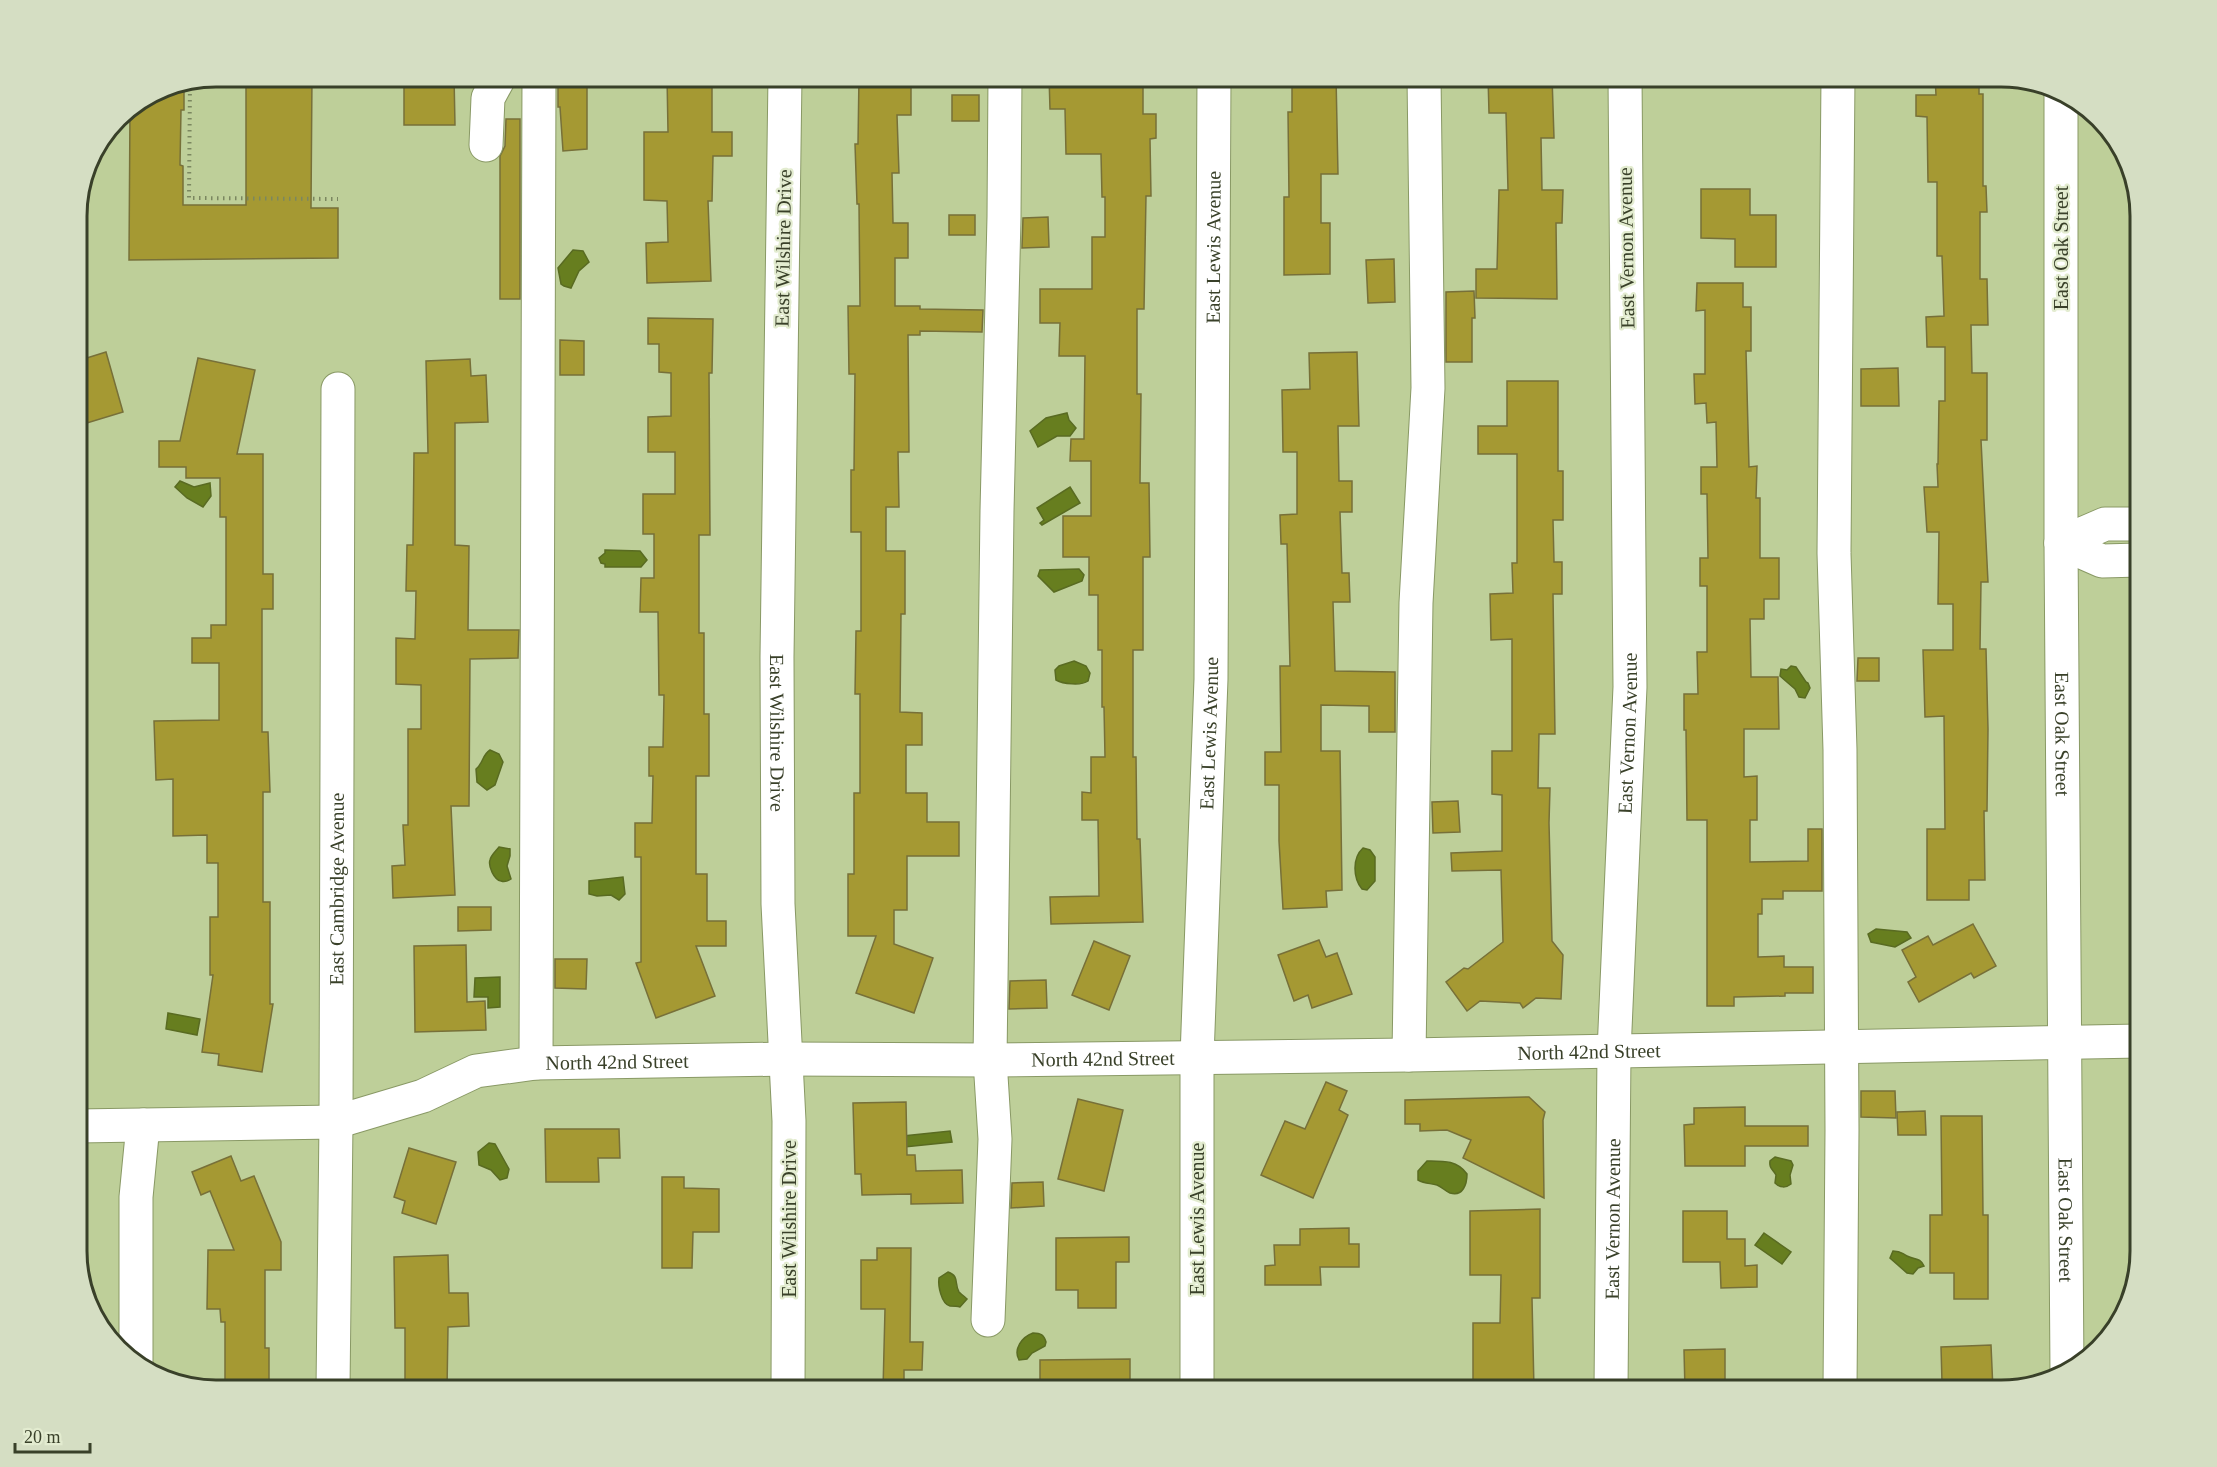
<svg xmlns="http://www.w3.org/2000/svg" width="2217" height="1467" viewBox="0 0 2217 1467" font-family="'Times New Roman',serif">
  <style>
    .water { fill: #677e1f; stroke: #596b22; stroke-width: 1.5 }
    .building { fill: #a59933; stroke: #777039; stroke-width: 1.5 }
    .lines { fill: none; stroke-linecap: round; stroke-linejoin: round }
    .minor-casing { stroke: #899965; stroke-width: 35 }
    .path { stroke: #7b8760; stroke-width: 4; stroke-dasharray: 1.5 4.5; stroke-linecap: butt }
    .minor { stroke: #fff; stroke-width: 33 }
    .labels { text-anchor: middle; stroke-width: 4.5; stroke-linejoin: round; paint-order: stroke }
    .street-label { font-size: 20px; fill: #394029; stroke: #e3ecd0 }
    .rim { fill: none; stroke: #394029; stroke-width: 3 }
  </style>
  <rect width="100%" height="100%" fill="#becf99"/>
  <g class="water">
    <polygon points="573,250 583,251 589,262 579,271 571,288 564,286 561,284 558,268"/>
    <polygon points="1067,413 1069,420 1076,428 1070,436 1057,436 1038,447 1030,431 1046,418"/>
    <polygon points="180,481 194,487 210,483 211,496 203,507 187,498 175,487"/>
    <polygon points="1070,487 1080,503 1042,525 1040,523 1044,520 1037,508"/>
    <polygon points="605,550 640,551 647,560 641,567 605,567 605,564 601,563 599,558 605,553"/>
    <polygon points="1079,569 1084,575 1082,581 1054,592 1038,576 1040,570"/>
    <path d="M1074,661L1086,666L1090,673L1088,681C1081,686 1063,684 1056,680L1055,670L1059,666Z"/>
    <polygon points="1791,666 1796,667 1806,682 1808,683 1810,688 1805,698 1799,697 1795,689 1780,676 1781,669 1787,670"/>
    <path d="M490,750L499,754L503,762L495,785L487,790L477,782L476,769C483,764 482,755 490,750Z"/>
    <path d="M499,847L510,849V856L507,866L511,879C508,881 504,882 501,881C494,880 488,866 490,860C491,855 496,851 499,847Z"/>
    <path d="M1363,848L1370,850L1375,857V881L1367,890L1362,889C1353,878 1352,858 1363,848Z"/>
    <polygon points="623,877 625,894 619,900 611,895 597,896 589,894 589,881"/>
    <polygon points="1876,929 1907,932 1911,938 1895,947 1871,942 1868,934"/>
    <polygon points="500,977 500,1007 488,1008 488,997 474,997 475,978"/>
    <polygon points="168,1013 200,1019 197,1035 166,1029"/>
    <polygon points="950,1131 952,1142 885,1149 884,1138"/>
    <polygon points="489,1143 495,1144 509,1169 507,1178 500,1180 491,1170 479,1165 478,1152"/>
    <path d="M1775,1157L1791,1161L1793,1165L1790,1175L1791,1184C1786,1188 1780,1188 1775,1183L1776,1175C1773,1169 1769,1169 1770,1161Z"/>
    <path d="M1427,1161C1443,1161 1457,1160 1467,1174C1467,1184 1463,1197 1450,1193C1445,1191 1442,1187 1437,1185C1430,1183 1425,1184 1418,1180V1171Z"/>
    <polygon points="1764,1233 1791,1252 1782,1264 1755,1245"/>
    <path d="M1893,1251C1901,1251 1901,1253 1907,1256C1915,1260 1920,1257 1924,1266L1918,1268L1913,1274L1907,1273L1890,1258Z"/>
    <path d="M948,1272C960,1276 954,1284 959,1292C960,1293 966,1298 967,1299L960,1307C957,1306 953,1306 950,1306C941,1304 938,1285 939,1278Z"/>
    <path d="M1033,1333C1041,1333 1044,1335 1046,1342L1045,1346L1032,1353L1027,1359L1019,1360C1013,1349 1022,1337 1033,1333Z"/>
  </g>
  <g class="building">
    <polygon points="246,76 312,76 311,208 338,208 338,258 129,260 130,109 163,87 184,83 184,110 181,110 180,165 183,166 183,205 246,205"/>
    <polygon points="404,76 454,76 455,125 404,125"/>
    <polygon points="558,76 587,76 587,149 563,151 560,107 558,107"/>
    <polygon points="667,76 712,76 712,132 732,132 732,156 713,156 712,201 708,201 711,281 647,283 646,243 668,242 667,201 644,200 644,132 668,132"/>
    <polygon points="859,76 911,76 911,115 897,115 899,173 892,173 893,223 908,223 908,258 895,258 895,306 920,306 920,309 983,310 982,332 920,331 920,335 908,335 909,452 898,452 899,507 886,507 886,551 905,551 905,614 901,614 900,712 922,713 922,745 906,745 906,793 927,793 927,822 959,822 959,856 907,856 907,910 894,910 894,944 933,958 914,1013 856,993 876,936 848,936 848,874 854,874 854,793 860,793 860,694 855,694 856,631 861,631 861,532 851,532 851,470 854,470 855,374 849,374 848,306 860,306 859,204 857,204 855,144 858,144"/>
    <polygon points="1049,76 1143,76 1143,114 1156,114 1156,138 1150,139 1151,196 1146,196 1144,309 1137,309 1137,394 1141,394 1140,483 1149,483 1150,557 1143,557 1143,650 1133,650 1133,757 1136,757 1137,839 1140,839 1143,922 1051,924 1050,897 1099,896 1098,820 1082,820 1082,792 1091,793 1091,757 1105,757 1104,707 1102,707 1102,650 1098,650 1098,595 1089,595 1089,557 1063,557 1063,516 1091,516 1091,461 1070,461 1071,439 1084,439 1085,356 1059,356 1060,323 1040,323 1040,289 1092,289 1092,237 1105,237 1105,197 1102,197 1101,154 1066,154 1065,109 1050,109"/>
    <polygon points="1292,76 1336,76 1338,174 1321,174 1321,223 1330,223 1330,274 1284,275 1284,197 1289,197 1288,112 1292,112"/>
    <polygon points="1488,76 1552,76 1554,138 1541,138 1542,190 1563,190 1562,223 1556,223 1557,299 1476,298 1476,269 1497,269 1499,190 1508,190 1506,113 1489,113"/>
    <polygon points="1935,76 1979,76 1979,94 1983,94 1983,186 1986,186 1987,212 1980,212 1980,279 1987,279 1988,325 1971,325 1972,373 1987,373 1987,440 1981,440 1988,582 1981,582 1980,649 1986,649 1988,729 1987,811 1984,811 1985,880 1969,880 1969,900 1927,900 1927,829 1945,829 1944,716 1925,717 1923,650 1953,650 1953,604 1938,604 1939,532 1927,532 1924,487 1938,487 1937,464 1938,464 1939,401 1945,401 1945,347 1927,347 1926,317 1944,316 1942,256 1937,256 1937,182 1928,182 1927,117 1916,116 1916,95 1936,95"/>
    <rect x="952" y="95" width="27" height="26"/>
    <polygon points="506,119 520,119 520,299 500,299 500,156 505,146"/>
    <polygon points="1701,189 1750,189 1750,215 1776,215 1776,267 1735,267 1735,239 1701,238"/>
    <rect x="949" y="215" width="26" height="20"/>
    <polygon points="1048,217 1049,247 1022,248 1023,218"/>
    <polygon points="1394,259 1395,302 1368,303 1366,260"/>
    <polygon points="1697,283 1743,283 1743,307 1751,307 1751,351 1746,351 1749,467 1757,466 1756,498 1760,498 1760,558 1779,558 1779,599 1764,599 1764,619 1750,619 1751,677 1778,677 1779,729 1744,729 1744,777 1757,776 1757,820 1750,820 1750,862 1808,861 1808,829 1822,829 1822,891 1783,891 1783,899 1762,899 1762,914 1758,914 1758,957 1784,956 1784,967 1813,967 1813,993 1785,993 1785,996 1734,997 1734,1006 1707,1006 1707,820 1687,820 1686,730 1684,730 1684,694 1698,694 1697,652 1707,652 1707,586 1700,586 1700,558 1708,558 1707,494 1701,494 1701,467 1717,467 1716,422 1707,423 1706,403 1695,404 1694,374 1705,374 1705,310 1696,311"/>
    <polygon points="1474,291 1475,318 1472,318 1472,362 1446,362 1446,292"/>
    <polygon points="648,318 713,319 712,373 709,373 710,535 699,535 699,633 704,633 704,714 709,714 709,776 696,776 696,874 707,874 707,921 726,921 726,946 696,946 715,996 656,1018 636,963 641,962 641,857 635,857 635,823 652,823 653,776 649,776 649,747 663,747 664,695 659,695 658,612 640,612 641,578 654,578 654,534 643,534 643,494 675,494 675,452 648,452 648,417 671,416 671,373 659,372 659,344 648,344"/>
    <polygon points="560,340 584,341 584,375 560,375"/>
    <polygon points="106,352 123,412 77,426 77,361"/>
    <polygon points="1357,352 1359,426 1338,426 1339,481 1352,481 1352,512 1340,512 1342,573 1349,573 1350,602 1333,602 1335,671 1395,672 1395,732 1369,732 1369,706 1321,705 1321,751 1340,751 1342,890 1326,891 1327,907 1283,909 1279,841 1279,785 1265,785 1265,752 1281,752 1280,666 1290,666 1287,544 1281,544 1280,515 1297,514 1297,452 1283,452 1282,390 1310,389 1309,353"/>
    <polygon points="198,358 255,370 237,454 263,454 263,574 273,574 273,609 262,609 262,732 268,732 270,792 263,792 263,902 270,902 270,1004 273,1004 262,1072 218,1065 219,1054 202,1052 213,975 210,975 210,917 218,917 218,863 207,863 207,835 173,836 173,779 156,780 154,721 219,720 219,663 192,663 192,638 211,638 211,625 226,625 226,517 220,517 220,478 186,478 186,467 159,467 159,441 180,441"/>
    <polygon points="470,359 471,376 486,375 488,422 455,423 455,545 469,546 468,630 519,630 518,658 470,659 469,806 451,806 455,895 393,898 392,866 405,865 403,825 408,825 408,729 421,729 421,685 396,684 396,638 415,639 416,591 406,591 407,545 413,545 414,453 428,453 426,361"/>
    <polygon points="1898,368 1899,406 1861,406 1861,369"/>
    <polygon points="1507,381 1558,381 1558,471 1563,471 1563,520 1553,520 1554,562 1562,562 1562,594 1553,594 1555,734 1539,734 1538,788 1550,788 1549,823 1552,941 1563,955 1561,999 1536,998 1523,1008 1520,1003 1480,1001 1467,1011 1446,982 1464,968 1468,969 1503,942 1501,870 1452,871 1451,853 1502,851 1502,795 1492,794 1492,751 1512,751 1512,639 1491,640 1490,594 1513,593 1512,563 1517,563 1517,454 1478,454 1478,426 1507,426"/>
    <polygon points="1858,658 1879,658 1879,681 1857,681"/>
    <polygon points="1458,801 1460,832 1433,833 1432,802"/>
    <polygon points="458,907 491,907 491,930 458,931"/>
    <polygon points="1973,924 1996,966 1974,978 1971,973 1919,1002 1908,982 1916,977 1902,950 1928,936 1933,945"/>
    <polygon points="1319,940 1326,957 1337,953 1352,994 1312,1008 1308,995 1294,1001 1278,955"/>
    <polygon points="1094,941 1130,956 1109,1010 1072,995"/>
    <polygon points="466,945 467,1002 485,1001 486,1030 415,1032 414,946"/>
    <polygon points="555,959 587,959 586,989 555,988"/>
    <polygon points="1046,980 1047,1008 1009,1009 1010,981"/>
    <polygon points="1326,1082 1347,1091 1339,1110 1348,1115 1313,1198 1261,1175 1285,1121 1305,1129"/>
    <polygon points="1861,1091 1895,1091 1896,1118 1861,1117"/>
    <polygon points="1529,1097 1545,1112 1543,1120 1544,1198 1463,1158 1471,1140 1447,1130 1420,1131 1420,1124 1405,1124 1405,1100"/>
    <polygon points="1078,1099 1123,1110 1104,1191 1058,1179"/>
    <polygon points="906,1102 907,1155 915,1155 916,1171 962,1170 963,1203 911,1204 911,1194 862,1195 861,1174 855,1174 853,1103"/>
    <polygon points="1745,1107 1745,1126 1808,1126 1808,1146 1745,1146 1745,1166 1685,1166 1684,1125 1694,1124 1694,1108"/>
    <polygon points="1925,1111 1926,1135 1898,1135 1897,1112"/>
    <polygon points="1941,1116 1982,1116 1983,1215 1988,1215 1988,1299 1954,1299 1954,1273 1930,1273 1930,1215 1942,1215"/>
    <polygon points="545,1129 619,1129 620,1158 598,1158 599,1182 546,1182"/>
    <polygon points="409,1148 456,1162 436,1224 402,1213 405,1201 394,1197"/>
    <polygon points="231,1156 241,1181 254,1176 281,1242 281,1270 265,1270 265,1348 269,1348 269,1390 225,1390 225,1322 221,1322 220,1309 207,1309 208,1250 234,1250 210,1191 201,1195 192,1172"/>
    <polygon points="662,1177 684,1177 684,1188 719,1189 719,1232 693,1232 692,1268 662,1268"/>
    <polygon points="1043,1182 1044,1206 1011,1208 1012,1183"/>
    <polygon points="1540,1209 1540,1298 1532,1298 1534,1390 1473,1390 1473,1323 1500,1323 1501,1275 1470,1275 1470,1211"/>
    <polygon points="1683,1211 1727,1211 1727,1239 1745,1239 1745,1266 1757,1265 1757,1287 1721,1288 1720,1262 1683,1262"/>
    <polygon points="1349,1228 1349,1244 1359,1244 1359,1267 1320,1267 1321,1285 1265,1285 1265,1266 1275,1265 1274,1245 1300,1245 1300,1229"/>
    <polygon points="1129,1237 1129,1262 1116,1262 1116,1308 1078,1308 1078,1290 1056,1290 1056,1238"/>
    <polygon points="877,1248 911,1248 910,1342 923,1342 922,1370 904,1370 904,1390 883,1390 885,1309 861,1309 861,1260 877,1260"/>
    <polygon points="448,1255 449,1293 468,1293 469,1326 448,1327 447,1390 405,1390 405,1328 395,1328 394,1257"/>
    <polygon points="1991,1345 1993,1390 1953,1390 1953,1382 1942,1382 1941,1347"/>
    <polygon points="1725,1349 1725,1390 1685,1390 1684,1350"/>
    <polygon points="1130,1359 1130,1390 1040,1390 1040,1360"/>
  </g>
  <g class="lines">
    <defs>
      <g id="minor">
        <path id="s1" d="M785,76L777,657L778,904L789,1121L788,1390"/>
        <polyline points="1838,76 1834,553 1840,750 1842,1130 1840,1390"/>
        <path id="s2" d="M2061,95V543L2067,1373"/>
        <polyline points="486,145 488,98 500,76"/>
        <polyline points="2061,543 2102,561 2140,560"/>
        <polyline points="2061,543 2105,524 2140,524"/>
        <polyline points="1409,1055 1416,603 1428,388 1424,76"/>
        <polyline points="536,1063 539,76"/>
        <path id="s3" d="M77,1126L336,1122L423,1096L476,1071L536,1063L786,1059L990,1060L1409,1055L2140,1041"/>
        <polyline points="988,1320 995,1139 990,1060 997,511 1004,217 1005,76"/>
        <polyline points="136,1364 136,1197 143,1125"/>
        <path id="s4" d="M333,1390L336,1122L338,389"/>
        <path id="s5" d="M1197,1390V1057L1211,679L1214,76"/>
        <path id="s6" d="M1611,1390L1614,1052L1630,687L1625,76"/>
      </g>
    </defs>
    <use href="#minor" class="minor-casing"/>
    <polyline class="path" points="190,82 189,198 338,199"/>
    <use href="#minor" class="minor"/>
  </g>
  <g class="labels">
    <g class="street-label">
      <text transform="translate(783 248) rotate(-89)" y="7">East Wilshire Drive</text>
      <text dy="7" stroke="none"><textPath href="#s5" startOffset="1143">East Lewis Avenue</textPath></text>
      <text transform="translate(1626 248) rotate(-91)" y="7">East Vernon Avenue</text>
      <text transform="translate(2061 248) rotate(-90)" y="7">East Oak Street</text>
      <text dy="7" stroke="none"><textPath href="#s1" startOffset="657">East Wilshire Drive</textPath></text>
      <text dy="7" stroke="none"><textPath href="#s5" startOffset="657">East Lewis Avenue</textPath></text>
      <text dy="7" stroke="none"><textPath href="#s6" startOffset="657">East Vernon Avenue</textPath></text>
      <text dy="7" stroke="none"><textPath href="#s2" startOffset="639">East Oak Street</textPath></text>
      <text dy="7" stroke="none"><textPath href="#s4" startOffset="501">East Cambridge Avenue</textPath></text>
      <text dy="7" stroke="none"><textPath href="#s3" startOffset="1522">North 42nd Street</textPath></text>
      <text dy="7" stroke="none"><textPath href="#s3" startOffset="1036">North 42nd Street</textPath></text>
      <text dy="7" stroke="none"><textPath href="#s3" startOffset="550">North 42nd Street</textPath></text>
      <text transform="translate(789 1219) rotate(-90)" y="7">East Wilshire Drive</text>
      <text transform="translate(1197 1219) rotate(-90)" y="7">East Lewis Avenue</text>
      <text dy="7" stroke="none"><textPath href="#s6" startOffset="171">East Vernon Avenue</textPath></text>
      <text dy="7" stroke="none"><textPath href="#s2" startOffset="1125">East Oak Street</textPath></text>
    </g>
  </g>
  <path d="M0 0H2217V1467H0ZM216 87H2001A129 129 0 0 1 2130 216V1251A129 129 0 0 1 2001 1380H216A129 129 0 0 1 87 1251V216A129 129 0 0 1 216 87Z" fill="#d5dec3" fill-rule="evenodd"/>
  <path class="rim" d="M216 87H2001A129 129 0 0 1 2130 216V1251A129 129 0 0 1 2001 1380H216A129 129 0 0 1 87 1251V216A129 129 0 0 1 216 87Z"/>
  <path d="M15 1443v9h75v-9" fill="none" stroke="#394029" stroke-width="3"/>
  <text x="24" y="1443" font-size="18" fill="#394029" stroke="#e3ecd0" stroke-width="4.5" paint-order="stroke">20 m</text>
</svg>
